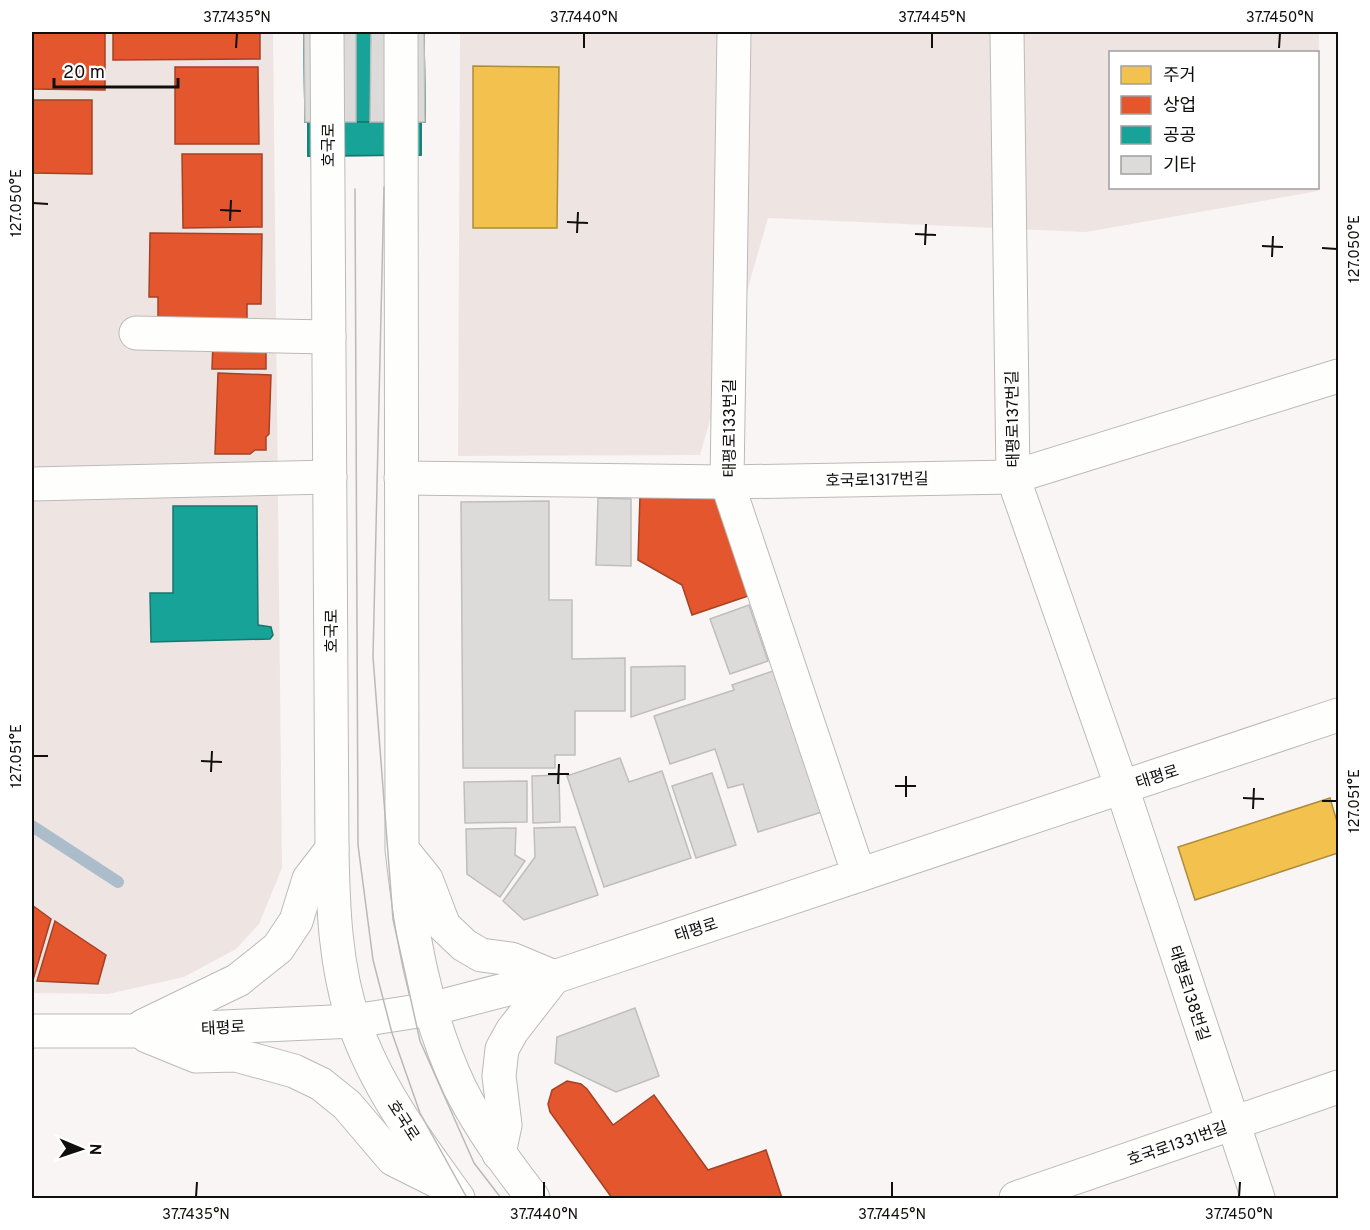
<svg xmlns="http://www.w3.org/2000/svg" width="1370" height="1230" viewBox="0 0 1370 1230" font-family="Overpass,'Noto Sans KR',sans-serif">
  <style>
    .built { fill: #eee5e2; fill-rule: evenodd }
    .homes { fill: #f2c14e; stroke: #ae8c3b; stroke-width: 1.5 }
    .shops { fill: #e4572e; stroke: #a54124; stroke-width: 1.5 }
    .public { fill: #17a398; stroke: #15776f; stroke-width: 1.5 }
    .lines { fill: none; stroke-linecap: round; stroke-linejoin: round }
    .stream { stroke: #abbdcb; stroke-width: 12 }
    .building { fill: #dddbda; stroke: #c0bebd; stroke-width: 1.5 }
    .minor-casing { stroke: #bcbab9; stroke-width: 35 }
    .minor { stroke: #fefefd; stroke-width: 33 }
    .tram { stroke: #bab9b8; stroke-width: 1.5 }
    .ticks { fill: none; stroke: #110f0e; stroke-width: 2 }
    .labels { text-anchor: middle; stroke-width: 6; stroke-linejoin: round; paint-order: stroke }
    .street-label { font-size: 16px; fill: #110f0e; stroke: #fff }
    .neatline { fill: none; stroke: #110f0e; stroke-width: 2 }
    .ticks-label { font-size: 15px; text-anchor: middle; fill: #110f0e }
  </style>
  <rect width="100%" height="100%" fill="#f8f5f4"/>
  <g class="built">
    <polygon points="32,32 273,32 282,868 259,924 236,949 184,977 108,994 32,993"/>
    <path d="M460,32H1319L1318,191L1086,232L768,218L700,455L458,456ZM1110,52H1318V188H1110Z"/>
  </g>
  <g class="homes">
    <polygon points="473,66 559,67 557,228 473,228"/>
    <polygon points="1330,798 1338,825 1338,853 1195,900 1178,847"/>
  </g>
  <g class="shops">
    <polygon points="32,32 105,32 105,90 32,89"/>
    <polygon points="113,32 260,32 260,59 113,60"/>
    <polygon points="175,67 258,67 259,144 175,144"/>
    <polygon points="32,100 92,100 92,174 32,173"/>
    <polygon points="182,154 262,154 262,227 183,228"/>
    <polygon points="150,233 262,234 261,304 247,304 247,329 158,328 158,297 149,297"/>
    <polygon points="213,341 266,341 266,369 212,369"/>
    <polygon points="218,373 271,375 269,434 266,437 266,450 255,450 250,454 215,454"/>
    <polygon points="640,496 716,498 748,596 692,615 682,585 638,560"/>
    <polygon points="32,905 51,919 33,980 32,980"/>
    <polygon points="55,921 106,955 98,984 37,981"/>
    <polygon points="567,1081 581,1084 587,1089 613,1125 654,1095 708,1170 766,1150 782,1198 612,1198 550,1112 548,1104 552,1090"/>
  </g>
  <g class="public">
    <polygon points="304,32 424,32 425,122 305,122"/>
    <polygon points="304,32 424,32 425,122 421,122 421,112 308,112 308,122 305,122"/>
    <polygon points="308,32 421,32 421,155 308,156"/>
    <rect x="308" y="32" width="113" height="80"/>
    <polygon points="356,32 371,32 370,122 356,122"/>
    <polygon points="308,122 421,122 421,155 308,156"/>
    <polygon points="173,506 257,506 258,625 271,627 273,635 270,639 151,642 150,593 173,593"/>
  </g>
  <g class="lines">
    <polyline class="stream" points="32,826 118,882"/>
  </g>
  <g class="building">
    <polygon points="304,32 356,32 356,122 305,122"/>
    <polygon points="371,32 424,32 425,122 370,122"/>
    <polygon points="598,498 631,499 631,566 596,565"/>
    <polygon points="549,501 549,600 572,600 572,659 625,658 625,711 575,711 575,755 555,755 555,768 463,768 461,502"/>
    <polygon points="749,605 768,661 730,674 710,619"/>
    <polygon points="685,666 685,699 631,717 631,667"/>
    <polygon points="776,670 822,812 758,832 743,784 728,788 715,749 670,764 654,716 734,690 732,685"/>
    <polygon points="620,758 629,782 662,771 691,858 604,887 567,776"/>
    <polygon points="712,773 736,845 696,858 672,786"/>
    <polygon points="559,775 560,822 533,823 532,776"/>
    <polygon points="527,781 527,822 465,823 464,782"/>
    <polygon points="575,827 598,895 524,920 503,901 535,857 534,828"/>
    <polygon points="516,828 515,855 525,861 500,897 467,874 466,829"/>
    <polygon points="635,1008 659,1076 616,1092 555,1063 557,1037"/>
  </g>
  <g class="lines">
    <defs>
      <g id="minor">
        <path d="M327,32L332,849C333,906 335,967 354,1022C376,1087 418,1143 458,1198"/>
        <path d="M401,32L402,849C411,931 424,1012 460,1088C480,1128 506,1163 533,1198"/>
        <polyline points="734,32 727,482 859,875"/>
        <polyline points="1007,32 1013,477 1122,788 1258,1198"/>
        <polyline points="136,333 329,337"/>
        <polyline points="401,478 727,482 1013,477 1338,376"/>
        <polyline points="32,484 330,477"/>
        <polyline points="405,853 426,879 444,926 464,945 481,955 511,959 554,977"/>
        <polyline points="143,1026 238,980 278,948 296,921 309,879 332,849"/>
        <polyline points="32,1031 134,1031 354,1021 431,1009 554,977 1338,715"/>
        <polyline points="147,1036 196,1056 236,1055 294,1071 321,1084 347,1105 393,1159 447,1186"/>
        <polyline points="499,1154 505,1125 499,1076 502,1049 512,1031 554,977"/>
        <polyline points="1016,1198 1338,1087"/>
      </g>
    </defs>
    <use href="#minor" class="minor-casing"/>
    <use href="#minor" class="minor"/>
    <g class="tram">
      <polyline points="384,187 373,657 393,919 420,1041 474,1163 501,1198"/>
      <polyline points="355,189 358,845 373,960 392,1033 420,1113 467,1198"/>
    </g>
  </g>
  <path class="ticks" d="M236,48L237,33M584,48V33M932,48V33M1279,48L1280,33M33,203L48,204M220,210L241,211M230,221L231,200M567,222L588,223M577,233L578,212M915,234L936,235M925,245L926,224M1262,246L1283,247M1322,248L1337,249M1272,257L1273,236M33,756H48M201,761L222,762M211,772L212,751M548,774H569M558,784L559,764M895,786H916M906,797V776M1243,798L1264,799M1322,801H1337M1253,809L1254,788M196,1197L197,1182M544,1197V1182M892,1197V1182M1239,1197L1240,1182"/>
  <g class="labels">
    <g class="street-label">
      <text transform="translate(328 145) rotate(-90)" y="6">호국로</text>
      <text transform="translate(1012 419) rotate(-91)" y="6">태평로137번길</text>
      <text transform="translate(729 428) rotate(-90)" y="6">태평로133번길</text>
      <text transform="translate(877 479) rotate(-1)" y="6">호국로1317번길</text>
      <text transform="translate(331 631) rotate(-90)" y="6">호국로</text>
      <text transform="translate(1157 776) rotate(-18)" y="6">태평로</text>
      <text transform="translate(696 929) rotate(-18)" y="6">태평로</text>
      <text transform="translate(1190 993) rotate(72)" y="6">태평로138번길</text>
      <text transform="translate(223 1027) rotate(-3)" y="6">태평로</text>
      <text transform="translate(404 1120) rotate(57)" y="6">호국로</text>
      <text transform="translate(1177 1143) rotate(-19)" y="6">호국로1331번길</text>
    </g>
  </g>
  <rect width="1370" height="1230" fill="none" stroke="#ffffff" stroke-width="66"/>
  <rect x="1109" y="51" width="210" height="138" fill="#ffffff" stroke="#a09f9f" stroke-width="1.5"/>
  <rect x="1121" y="66" width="30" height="18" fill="#f2c14e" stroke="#a09f9f" stroke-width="1.5"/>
  <text x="1163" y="81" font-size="18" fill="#110f0e">주거</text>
  <rect x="1121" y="96" width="30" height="18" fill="#e4572e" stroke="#a09f9f" stroke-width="1.5"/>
  <text x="1163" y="111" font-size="18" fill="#110f0e">상업</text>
  <rect x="1121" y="126" width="30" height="18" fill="#17a398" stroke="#a09f9f" stroke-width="1.5"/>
  <text x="1163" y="141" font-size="18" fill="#110f0e">공공</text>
  <rect x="1121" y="156" width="30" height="18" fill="#dddbda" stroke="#a09f9f" stroke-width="1.5"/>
  <text x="1163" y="171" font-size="18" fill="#110f0e">기타</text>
  <g transform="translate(81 1149) rotate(92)" stroke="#ffffff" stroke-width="4.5" paint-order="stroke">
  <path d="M0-4.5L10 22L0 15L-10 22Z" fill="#110f0e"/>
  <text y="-9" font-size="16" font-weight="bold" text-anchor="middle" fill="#110f0e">N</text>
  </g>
  <path d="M54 78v9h124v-9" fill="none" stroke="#110f0e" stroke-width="3"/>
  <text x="63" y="78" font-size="18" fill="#110f0e" stroke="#ffffff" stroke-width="4.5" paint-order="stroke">20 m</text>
  <rect x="33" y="33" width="1304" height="1164" class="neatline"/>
  <g class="ticks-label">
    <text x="237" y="22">37.7435°N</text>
    <text x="584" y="22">37.7440°N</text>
    <text x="932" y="22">37.7445°N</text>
    <text x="1280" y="22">37.7450°N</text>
    <text transform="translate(16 203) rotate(-90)" y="5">127.050°E</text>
    <text transform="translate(1354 249) rotate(-90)" y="5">127.050°E</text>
    <text transform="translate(16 756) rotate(-90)" y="5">127.051°E</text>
    <text transform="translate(1354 801) rotate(-90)" y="5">127.051°E</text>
    <text x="196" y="1219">37.7435°N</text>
    <text x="544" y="1219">37.7440°N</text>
    <text x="892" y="1219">37.7445°N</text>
    <text x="1239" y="1219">37.7450°N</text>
  </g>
</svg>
